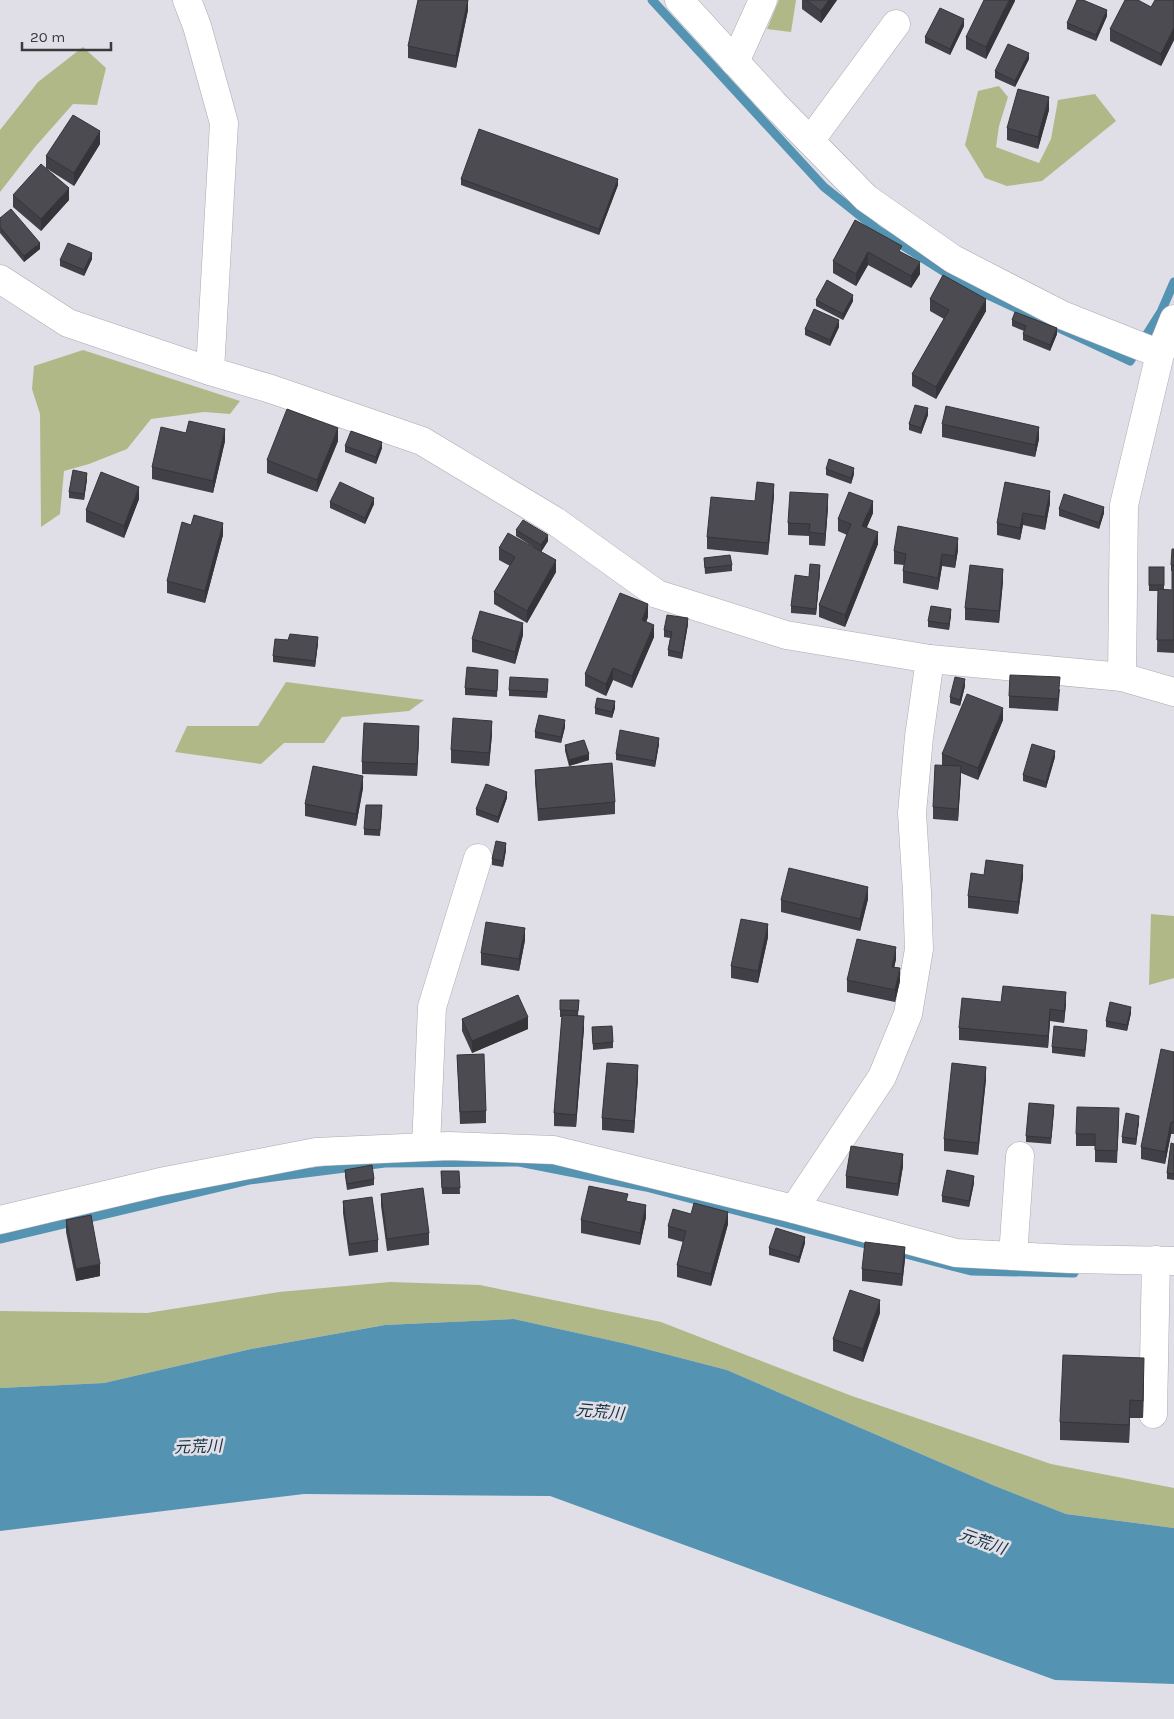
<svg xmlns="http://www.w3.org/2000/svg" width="1174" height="1719" viewBox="0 0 1174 1719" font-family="Karla,'Noto Sans JP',sans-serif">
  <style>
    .green { fill: #b1b887 }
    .water { fill: #5593b2 }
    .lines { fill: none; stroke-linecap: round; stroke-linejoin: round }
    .stream { stroke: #5593b2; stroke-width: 9 }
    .minor-casing { stroke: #aaaab1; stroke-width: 29 }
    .minor { stroke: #fff; stroke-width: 28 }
    .wall { fill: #414046 }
    .shaded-wall { fill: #353439 }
    .building { fill: #4c4b51; stroke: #353439 }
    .labels { text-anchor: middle; stroke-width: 5; stroke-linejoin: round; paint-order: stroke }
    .water-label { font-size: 16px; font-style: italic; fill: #143140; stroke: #e0dfe7 }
  </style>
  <rect width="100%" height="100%" fill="#e0dfe7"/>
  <g class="green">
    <polygon points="779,0 796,0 791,32 767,29"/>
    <polygon points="83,47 106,68 97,105 73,104 35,147 0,192 0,130 38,82"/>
    <polygon points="999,86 1008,97 999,126 996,147 1039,163 1051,139 1058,100 1095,94 1116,121 1042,181 1007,186 985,178 965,145 978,91"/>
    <polygon points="83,350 240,401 230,414 204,412 151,419 127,449 89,464 64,471 60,514 41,527 40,414 32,389 34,366"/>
    <polygon points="286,682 424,700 409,711 342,717 324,743 284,743 261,764 175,752 187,726 258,726"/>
    <polygon points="1151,914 1174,916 1174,978 1149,985"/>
    <polygon points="390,1282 480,1285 661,1322 852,1396 1051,1464 1174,1488 1174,1528 1066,1514 995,1486 727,1370 627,1344 514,1319 385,1325 251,1349 104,1383 0,1388 0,1311 147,1313 279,1292"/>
  </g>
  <polygon class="water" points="514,1319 627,1344 727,1370 995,1486 1066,1514 1174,1528 1174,1684 1055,1680 550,1496 304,1494 0,1531 0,1388 104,1383 251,1349 385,1325"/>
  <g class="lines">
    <g class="stream">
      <polyline points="652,0 824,187 878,230 962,283 1130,361 1161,312 1174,282"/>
      <polyline points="0,1239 249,1180 385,1163 519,1162 646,1187 877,1247"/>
      <polyline points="894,1251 971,1271 1074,1273"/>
    </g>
    <defs>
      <g id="minor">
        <polyline points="187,0 197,26 224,123 210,371"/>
        <polyline points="679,0 774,104 866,198 953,259 1062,315 1160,354"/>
        <polyline points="735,62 763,0"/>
        <polyline points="810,141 896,24"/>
        <polyline points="0,279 68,323 210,371 271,389 422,441 555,521 657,594 786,635 930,659 1122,677 1174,692"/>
        <polyline points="1122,677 1124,505 1160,354 1174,319"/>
        <polyline points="426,1147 432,1007 478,858"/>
        <polyline points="794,1209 882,1077 908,1014 919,949 917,892 912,813 919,737 930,659"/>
        <polyline points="0,1220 160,1182 316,1152 449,1146 554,1150 794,1209 956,1253 1070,1259 1174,1261"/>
        <polyline points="1013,1256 1020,1156"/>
        <polyline points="1153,1414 1156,1260"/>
      </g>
    </defs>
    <use href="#minor" class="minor-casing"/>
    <use href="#minor" class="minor"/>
  </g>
  <g class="wall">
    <polygon points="468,0 468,10 456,68 408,58 408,46"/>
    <polygon points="802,0 837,0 821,23 802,9"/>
    <polygon points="1015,0 986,59 966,49 966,37"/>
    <polygon points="1174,0 1174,40 1161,66 1110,41 1110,29 1151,7"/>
    <polygon points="1107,16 1096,41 1067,29 1067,23"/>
    <polygon points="964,26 950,55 925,43 925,37"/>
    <polygon points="1029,59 1015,87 995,78 995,71"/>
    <polygon points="1049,110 1038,149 1007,140 1007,128"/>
    <polygon points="100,144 74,186 46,168 46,156"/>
    <polygon points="461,179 618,185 599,235 461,185"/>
    <polygon points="13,195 69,200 41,231 13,207"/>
    <polygon points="0,218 40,249 24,262 0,233"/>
    <polygon points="855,220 902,253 920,274 911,288 868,265 856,286 833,273 833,261"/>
    <polygon points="92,259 84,276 60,266 60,260"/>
    <polygon points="930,299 986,311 936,399 912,386 912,374 944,319 930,311"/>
    <polygon points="816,300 853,301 843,320 816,306"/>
    <polygon points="1012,320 1057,334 1050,351 1023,340 1023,334 1024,331 1012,326"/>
    <polygon points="839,327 830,346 805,335 805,329"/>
    <polygon points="928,415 921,434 909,430 909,424"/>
    <polygon points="942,424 1039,439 1035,457 942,437"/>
    <polygon points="225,441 213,493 152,479 152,467"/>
    <polygon points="338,441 317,492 267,473 267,460"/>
    <polygon points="345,446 382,448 376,464 345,452"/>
    <polygon points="826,469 854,474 851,484 826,475"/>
    <polygon points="87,479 84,500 69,498 69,492"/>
    <polygon points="774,496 768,555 707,549 707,537 755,501"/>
    <polygon points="139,499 124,538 86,522 86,510"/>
    <polygon points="330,502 374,504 365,524 330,508"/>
    <polygon points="1050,503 1045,530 1023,525 1020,540 997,535 997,523"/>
    <polygon points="828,507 825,546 809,545 809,536 788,535 788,523"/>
    <polygon points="1059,509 1104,513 1099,529 1059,516"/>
    <polygon points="873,513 867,527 878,544 845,627 819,617 819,605 847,535 838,531 838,519"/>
    <polygon points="516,530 548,541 541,552 516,536"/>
    <polygon points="223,535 205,603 167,593 167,581"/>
    <polygon points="499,548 556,572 527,623 494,604 494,592 510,566 499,560"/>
    <polygon points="1174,549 1174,653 1157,652 1158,591 1149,591 1149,567 1164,567 1164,590 1172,590 1172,571 1171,571 1171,565"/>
    <polygon points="958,550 955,568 942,566 938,590 903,583 903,571 904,565 894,564 894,551"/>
    <polygon points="704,558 732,565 732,571 705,574"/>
    <polygon points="820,572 816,615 791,613 791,606"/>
    <polygon points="1003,581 999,623 965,620 965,608"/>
    <polygon points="951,615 949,630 928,627 928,621"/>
    <polygon points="648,617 646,622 654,637 632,688 613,680 606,696 585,686 585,674"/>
    <polygon points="688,624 682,659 668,656 668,650 670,638 664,637 664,630"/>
    <polygon points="523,635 515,664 472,652 472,639"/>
    <polygon points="318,643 315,667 273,662 273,656"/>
    <polygon points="498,676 497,697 465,695 465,688"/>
    <polygon points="548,686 547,698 509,696 509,690"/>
    <polygon points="965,686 960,706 950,703 950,697"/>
    <polygon points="1060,689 1058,711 1009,708 1009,696"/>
    <polygon points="595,708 615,708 612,718 595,714"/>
    <polygon points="1003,720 978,780 961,773 958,821 933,819 933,807 942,765 942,754"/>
    <polygon points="565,727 561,743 535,738 535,732"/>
    <polygon points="492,734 489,766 451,763 451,750"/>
    <polygon points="419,738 417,776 362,774 362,762"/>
    <polygon points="659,744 655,767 616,760 616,754"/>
    <polygon points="565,745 589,760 569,766 565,751"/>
    <polygon points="1055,757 1046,788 1023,781 1023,775"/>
    <polygon points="535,770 615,802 615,814 538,821 535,782"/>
    <polygon points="363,788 356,826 305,816 305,804"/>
    <polygon points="507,798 498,823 476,815 476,809"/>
    <polygon points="382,811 380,836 364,835 364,829"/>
    <polygon points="506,850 503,867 492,865 492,859"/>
    <polygon points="984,875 1023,877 1018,914 968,908 968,896"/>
    <polygon points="868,899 860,931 781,912 781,900"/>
    <polygon points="768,937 758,983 731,978 731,966"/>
    <polygon points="525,940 519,971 481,965 481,953"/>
    <polygon points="896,959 894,967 900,981 895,1002 847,992 847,980"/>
    <polygon points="560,1000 579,1000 578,1016 584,1028 576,1127 554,1126 554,1113 562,1017 560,1017"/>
    <polygon points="1001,1002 1066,1004 1064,1023 1050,1021 1048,1048 959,1040 959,1028"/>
    <polygon points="1131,1013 1127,1031 1106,1027 1106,1021"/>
    <polygon points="462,1019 528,1029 472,1053 462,1031"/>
    <polygon points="592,1027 613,1042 613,1048 593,1050"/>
    <polygon points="1087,1036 1085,1057 1052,1053 1052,1047"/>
    <polygon points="1174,1052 1174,1134 1171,1134 1165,1164 1141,1159 1141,1147"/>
    <polygon points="457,1055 486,1111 486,1123 460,1124"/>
    <polygon points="638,1078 634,1133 602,1130 602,1118"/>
    <polygon points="986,1079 978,1155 944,1151 944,1139"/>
    <polygon points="1054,1111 1051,1144 1026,1142 1026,1136"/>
    <polygon points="1119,1120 1117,1163 1095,1162 1095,1146 1076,1146 1076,1134"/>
    <polygon points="1139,1122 1136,1145 1122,1143 1122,1137"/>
    <polygon points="1174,1144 1174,1180 1167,1179 1167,1173"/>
    <polygon points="903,1166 898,1196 846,1188 846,1176"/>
    <polygon points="345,1170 374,1179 374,1185 347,1190 345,1176"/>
    <polygon points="441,1171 459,1171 460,1194 442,1194"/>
    <polygon points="974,1183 969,1207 942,1202 942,1196"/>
    <polygon points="381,1194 429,1233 429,1245 387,1251 381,1206"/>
    <polygon points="343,1201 378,1240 378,1252 349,1256 343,1213"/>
    <polygon points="628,1202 646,1217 640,1245 581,1233 581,1220"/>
    <polygon points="66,1220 100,1276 76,1281 66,1232"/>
    <polygon points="728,1224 711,1286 677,1277 677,1265 683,1242 668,1238 668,1226"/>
    <polygon points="805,1243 799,1263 769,1255 769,1248"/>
    <polygon points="905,1259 902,1286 862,1281 862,1269"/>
    <polygon points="880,1313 863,1362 833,1351 833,1339"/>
    <polygon points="1144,1376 1143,1418 1130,1418 1129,1443 1060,1440 1060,1422"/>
  </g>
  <g class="shaded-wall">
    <polygon points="468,0 468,10 456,68 456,56"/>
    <polygon points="829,0 837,0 821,23 821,11"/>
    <polygon points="1009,0 1015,0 1015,1 986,59 986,47"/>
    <polygon points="1107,10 1107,16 1096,41 1096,35"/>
    <polygon points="964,19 964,26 950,55 950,49"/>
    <polygon points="1174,28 1174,40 1161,66 1161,54"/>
    <polygon points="1029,53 1029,59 1015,87 1015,81"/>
    <polygon points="1049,97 1049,110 1038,149 1038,137"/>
    <polygon points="100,131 100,144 74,186 74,173"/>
    <polygon points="618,179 618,185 599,235 599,229"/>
    <polygon points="69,188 69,200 41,231 41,219"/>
    <polygon points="40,243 40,249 24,262 24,256"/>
    <polygon points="868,252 868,265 856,286 856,274"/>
    <polygon points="92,253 92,259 84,276 84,270"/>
    <polygon points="920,262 920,274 911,288 911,276"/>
    <polygon points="853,295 853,301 843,320 843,314"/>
    <polygon points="986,299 986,311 936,399 936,387"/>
    <polygon points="839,320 839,327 830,346 830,340"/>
    <polygon points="1057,328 1057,334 1050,351 1050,345"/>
    <polygon points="928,408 928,415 921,434 921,428"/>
    <polygon points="1039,427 1039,439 1035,457 1035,445"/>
    <polygon points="338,428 338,441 317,492 317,480"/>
    <polygon points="225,429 225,441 213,493 213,481"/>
    <polygon points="382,442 382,448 376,464 376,457"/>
    <polygon points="854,468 854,474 851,484 851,478"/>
    <polygon points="87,473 87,479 84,500 84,494"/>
    <polygon points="774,484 774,496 768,555 768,543"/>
    <polygon points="139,487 139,499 124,538 124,526"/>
    <polygon points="1050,491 1050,503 1045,530 1045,517"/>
    <polygon points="828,494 828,507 825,546 825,534"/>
    <polygon points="374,498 374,504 365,524 365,518"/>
    <polygon points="873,501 873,513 862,538 862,526"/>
    <polygon points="1104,507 1104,513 1099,529 1099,523"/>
    <polygon points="1023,513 1023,525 1020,540 1020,528"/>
    <polygon points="223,523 223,535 205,603 205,591"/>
    <polygon points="878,532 878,544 845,627 845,615"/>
    <polygon points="548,535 548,541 541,552 541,545"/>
    <polygon points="958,538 958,550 955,568 955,556"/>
    <polygon points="942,554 942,566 938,590 938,578"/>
    <polygon points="556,560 556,572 527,623 527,611"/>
    <polygon points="820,565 820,572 816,615 816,609"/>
    <polygon points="1003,569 1003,581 999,623 999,611"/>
    <polygon points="648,604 648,617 642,632 642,620"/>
    <polygon points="951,609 951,615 949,630 949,624"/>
    <polygon points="688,618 688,624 682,659 682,653"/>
    <polygon points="523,623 523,635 515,664 515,652"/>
    <polygon points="654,625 654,637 632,688 632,676"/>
    <polygon points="318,637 318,643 315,667 315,661"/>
    <polygon points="613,668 613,680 606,696 606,684"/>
    <polygon points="965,679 965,686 960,706 960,700"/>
    <polygon points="615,701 615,708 612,718 612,712"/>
    <polygon points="1003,708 1003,720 978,780 978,768"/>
    <polygon points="565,720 565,727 561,743 561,737"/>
    <polygon points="492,721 492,734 489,766 489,753"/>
    <polygon points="419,726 419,738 417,776 417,764"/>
    <polygon points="659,738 659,744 655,767 655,761"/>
    <polygon points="1055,751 1055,757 1046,788 1046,782"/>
    <polygon points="589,754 589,760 569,766 569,760"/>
    <polygon points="961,766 961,778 958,821 958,809"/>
    <polygon points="363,776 363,788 356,826 356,814"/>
    <polygon points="507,792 507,798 498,823 498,817"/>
    <polygon points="506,843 506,850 503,867 503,861"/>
    <polygon points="1023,865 1023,877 1018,914 1018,902"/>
    <polygon points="868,887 868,899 860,931 860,919"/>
    <polygon points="768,924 768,937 758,983 758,971"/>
    <polygon points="525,928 525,940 519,971 519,959"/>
    <polygon points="896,947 896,959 892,979 892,967"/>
    <polygon points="900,968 900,981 895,1002 895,990"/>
    <polygon points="1066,992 1066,1004 1064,1023 1064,1011"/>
    <polygon points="1131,1007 1131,1013 1127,1031 1127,1025"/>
    <polygon points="1050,1009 1050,1021 1048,1048 1048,1036"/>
    <polygon points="584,1016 584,1028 576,1127 576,1115"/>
    <polygon points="528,1017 528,1029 472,1053 472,1041"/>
    <polygon points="638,1065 638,1078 634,1133 634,1121"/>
    <polygon points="986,1067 986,1079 978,1155 978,1143"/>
    <polygon points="1139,1116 1139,1122 1136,1145 1136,1139"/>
    <polygon points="1171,1122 1171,1134 1165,1164 1165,1152"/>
    <polygon points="903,1154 903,1166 898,1196 898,1184"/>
    <polygon points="974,1176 974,1183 969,1207 969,1201"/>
    <polygon points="646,1205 646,1217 640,1245 640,1233"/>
    <polygon points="728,1212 728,1224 711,1286 711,1274"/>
    <polygon points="805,1237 805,1243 799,1263 799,1257"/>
    <polygon points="905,1247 905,1259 902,1286 902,1274"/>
    <polygon points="100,1264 100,1276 76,1281 76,1269"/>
    <polygon points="880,1300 880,1313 863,1362 863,1349"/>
    <polygon points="1144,1358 1144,1376 1143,1418 1143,1401"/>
    <polygon points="1130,1400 1130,1418 1129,1443 1129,1425"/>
  </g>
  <g class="building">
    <polygon points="418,0 468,0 456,56 408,46"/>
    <polygon points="806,0 829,0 821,11"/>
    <polygon points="984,0 1009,0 986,47 966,37"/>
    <polygon points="1077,0 1083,0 1107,10 1096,35 1067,23"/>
    <polygon points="1125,0 1138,0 1151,7 1155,0 1174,0 1174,28 1161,54 1110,29"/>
    <polygon points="940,8 964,19 950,49 925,37"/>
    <polygon points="1008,44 1029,53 1015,81 995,71"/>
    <polygon points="1018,89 1049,97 1038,137 1007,128"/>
    <polygon points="73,115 100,131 74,173 46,156"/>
    <polygon points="479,129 618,179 599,229 461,179"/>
    <polygon points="41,164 69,188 41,219 13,195"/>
    <polygon points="11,209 40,243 24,256 0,227 0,218"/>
    <polygon points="855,220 902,246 899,251 920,262 911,276 868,252 856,274 833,261"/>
    <polygon points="68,243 92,253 84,270 60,260"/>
    <polygon points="943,275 986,299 936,387 912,374 949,310 930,299"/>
    <polygon points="827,280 853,295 843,314 816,300"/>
    <polygon points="814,309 839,320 830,340 805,329"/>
    <polygon points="1015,312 1057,328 1050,345 1023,334 1026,326 1012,320"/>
    <polygon points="915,405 928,408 921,428 909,424"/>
    <polygon points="946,406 1039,427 1035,445 942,424"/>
    <polygon points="287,409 338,428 317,480 267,460"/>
    <polygon points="189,421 225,429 213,481 152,467 161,427 186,433"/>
    <polygon points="351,431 382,442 376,457 345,446"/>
    <polygon points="829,459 854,468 851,478 826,469"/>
    <polygon points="73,470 87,473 84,494 69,492"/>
    <polygon points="101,472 139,487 124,526 86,510"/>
    <polygon points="340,482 374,498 365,518 330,502"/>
    <polygon points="757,482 774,484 768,543 707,537 711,497 755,501"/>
    <polygon points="1005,482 1050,491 1045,517 1023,513 1020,528 997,523"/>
    <polygon points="790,492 828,494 825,534 809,532 810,524 788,523"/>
    <polygon points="849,492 873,501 862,526 878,532 845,615 819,605 851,524 838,519"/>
    <polygon points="1064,494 1104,507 1099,523 1059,509"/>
    <polygon points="194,515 223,523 205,591 167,581 182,522 191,525"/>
    <polygon points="523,520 548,535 541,545 516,530"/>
    <polygon points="898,526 958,538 955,556 942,554 938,578 903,571 906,554 894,551"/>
    <polygon points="508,533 556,560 527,611 494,592 515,557 499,548"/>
    <polygon points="1172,549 1174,549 1174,565 1171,565"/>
    <polygon points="730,555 732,565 705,568 704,558"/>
    <polygon points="810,564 820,565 816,609 791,606 795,575 809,577"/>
    <polygon points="970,565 1003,569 999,611 965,608"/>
    <polygon points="1172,566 1174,566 1174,640 1157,640 1158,589 1172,590"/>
    <rect x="1149" y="567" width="15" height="18"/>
    <polygon points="620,593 648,604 642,620 654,625 632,676 613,668 606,684 585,674"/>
    <polygon points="931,606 951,609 949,624 928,621"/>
    <polygon points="480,611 523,623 515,652 472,639"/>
    <polygon points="667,615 688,618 682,653 668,650 672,632 664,630"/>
    <polygon points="290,634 318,637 315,661 273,656 275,639 288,640"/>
    <polygon points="467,667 498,670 497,691 465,688"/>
    <polygon points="1010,675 1060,677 1058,699 1009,696"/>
    <polygon points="510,677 548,679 547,692 509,690"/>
    <polygon points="955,677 965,679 960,700 950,697"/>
    <polygon points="967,694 1003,708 978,768 942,754"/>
    <polygon points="597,698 615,701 612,712 595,708"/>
    <polygon points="539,715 565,720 561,737 535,732"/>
    <polygon points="453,718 492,721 489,753 451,750"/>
    <polygon points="364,723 419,726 417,764 362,762"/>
    <polygon points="620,730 659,738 655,761 616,754"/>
    <polygon points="584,740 589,754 569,760 565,745"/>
    <polygon points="1032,744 1055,751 1046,782 1023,775"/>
    <polygon points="612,763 615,802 538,809 535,770"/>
    <polygon points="935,765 961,766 958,809 933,807"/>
    <polygon points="313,766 363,776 356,814 305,804"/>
    <polygon points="486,784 507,792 498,817 476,809"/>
    <polygon points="366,805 382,805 380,830 364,829"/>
    <polygon points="496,841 506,843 503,861 492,859"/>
    <polygon points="986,860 1023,865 1018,902 968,896 971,873 984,875"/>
    <polygon points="789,868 868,887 860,919 781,900"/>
    <polygon points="741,919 768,924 758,971 731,966"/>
    <polygon points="486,922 525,928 519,959 481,953"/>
    <polygon points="857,939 896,947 892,967 900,968 895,990 847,980"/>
    <polygon points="1003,986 1066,992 1064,1011 1050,1009 1048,1036 959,1028 962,998 1001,1002"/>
    <polygon points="518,995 528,1017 472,1041 462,1019"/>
    <polygon points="560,1000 579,1000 578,1011 560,1010"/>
    <polygon points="1110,1002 1131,1007 1127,1025 1106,1021"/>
    <polygon points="562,1015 584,1016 576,1115 554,1113"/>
    <polygon points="612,1026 613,1042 593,1044 592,1027"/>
    <polygon points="1054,1026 1087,1030 1085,1050 1052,1047"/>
    <polygon points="1161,1049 1174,1052 1174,1122 1171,1122 1165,1152 1141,1147"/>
    <polygon points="484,1054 486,1111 460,1112 457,1055"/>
    <polygon points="607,1063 638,1065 634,1121 602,1118"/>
    <polygon points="952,1063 986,1067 978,1143 944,1139"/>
    <polygon points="1029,1103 1054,1105 1051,1138 1026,1136"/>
    <polygon points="1077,1107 1119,1108 1117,1151 1095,1150 1095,1134 1076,1134"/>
    <polygon points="1126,1113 1139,1116 1136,1139 1122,1137"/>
    <polygon points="1171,1143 1174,1144 1174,1174 1167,1173"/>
    <polygon points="851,1146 903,1154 898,1184 846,1176"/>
    <polygon points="372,1165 374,1179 347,1184 345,1170"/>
    <polygon points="947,1170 974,1176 969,1201 942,1196"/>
    <polygon points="441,1171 459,1171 460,1188 442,1188"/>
    <polygon points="589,1186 628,1194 626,1201 646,1205 640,1233 581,1220"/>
    <polygon points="423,1188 429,1233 387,1239 381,1194"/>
    <polygon points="372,1197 378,1240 349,1244 343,1201"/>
    <polygon points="694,1203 728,1212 711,1274 677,1265 686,1231 668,1226 673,1209 691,1214"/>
    <polygon points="91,1215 100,1264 76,1269 66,1220"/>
    <polygon points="776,1228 805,1237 799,1257 769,1248"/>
    <polygon points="865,1242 905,1247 902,1274 862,1269"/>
    <polygon points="850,1290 880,1300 863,1349 833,1339"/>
    <polygon points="1063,1355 1144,1358 1143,1401 1130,1400 1129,1425 1060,1422"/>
  </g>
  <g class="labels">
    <g class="water-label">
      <text transform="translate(600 1411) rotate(5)" y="6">元荒川</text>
      <text transform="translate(198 1446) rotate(-2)" y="6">元荒川</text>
      <text transform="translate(983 1541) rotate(19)" y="6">元荒川</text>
    </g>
  </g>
  <path d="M22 42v8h89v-8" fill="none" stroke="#3a3a3d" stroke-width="2.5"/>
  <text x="30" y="42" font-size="15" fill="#3a3a3d" stroke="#e0dfe7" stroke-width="4" paint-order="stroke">20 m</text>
</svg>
